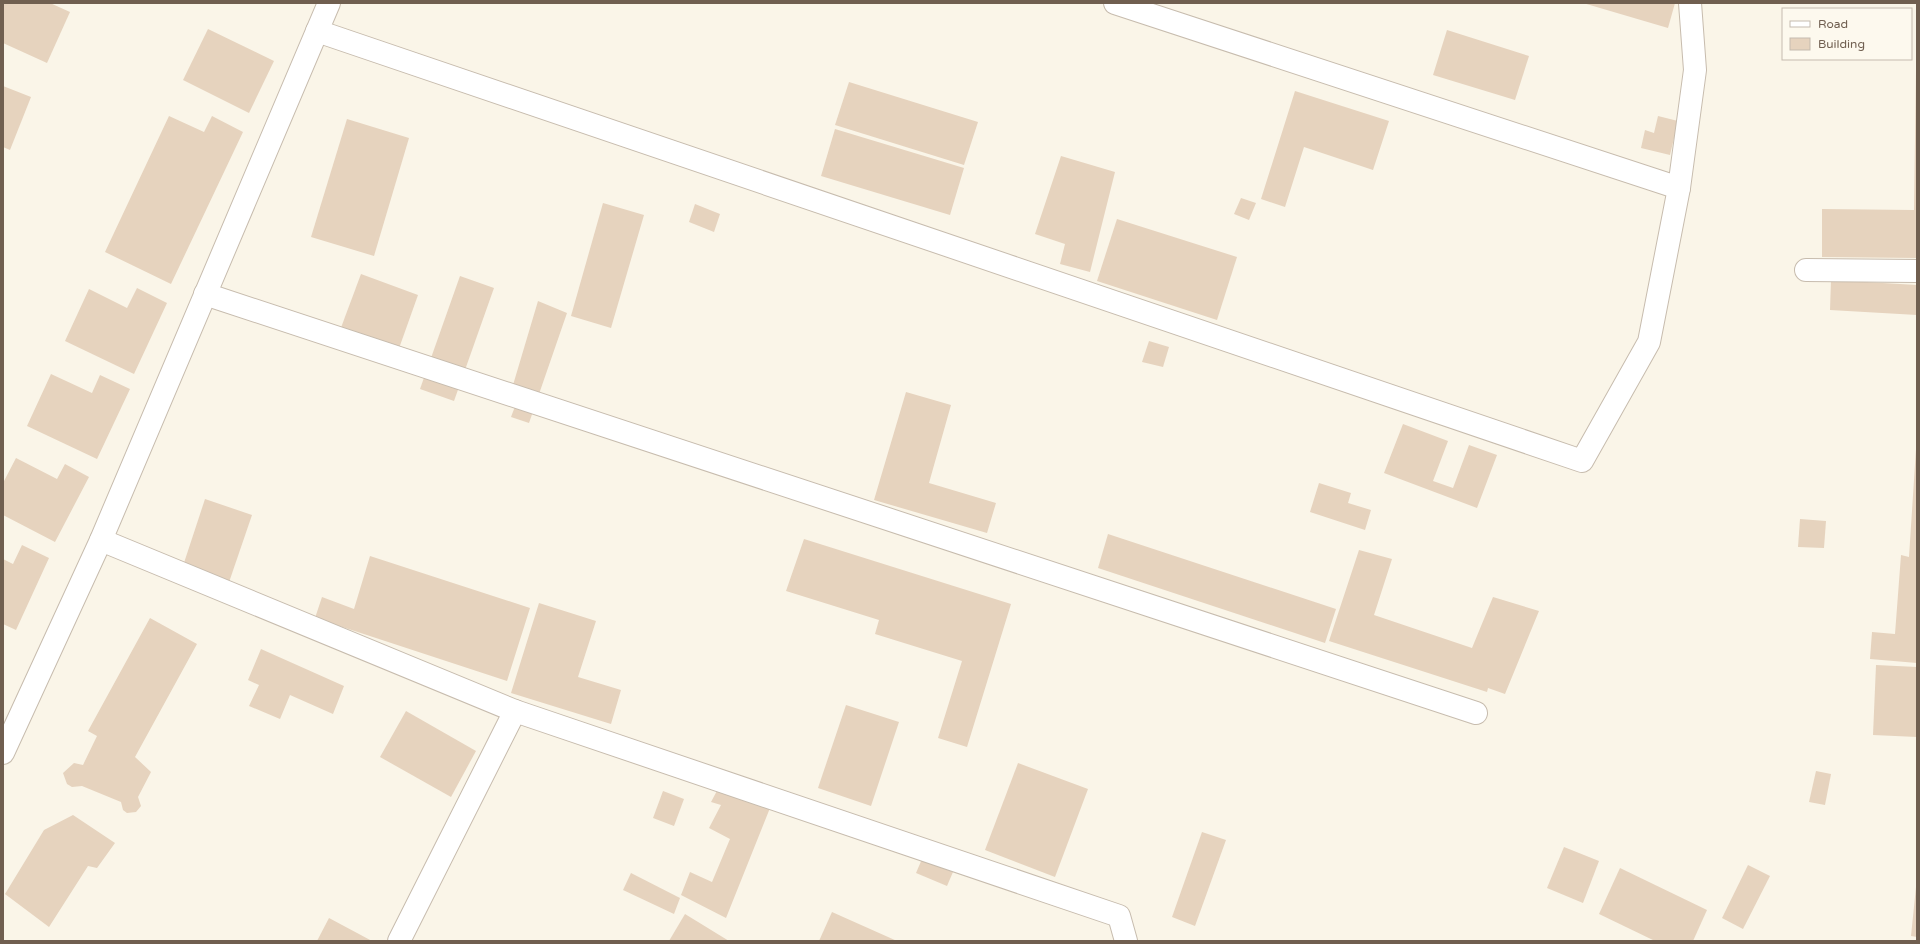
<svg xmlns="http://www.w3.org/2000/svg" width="1920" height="944" viewBox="0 0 1920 944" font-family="'Varela Round',sans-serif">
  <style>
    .building { fill: #e6d3be }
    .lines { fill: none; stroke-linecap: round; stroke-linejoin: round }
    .street-casing { stroke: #c7bcae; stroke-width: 24 }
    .street { stroke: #fff; stroke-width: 22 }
  </style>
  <rect width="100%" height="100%" fill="#faf5e8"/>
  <g class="building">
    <polygon points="3,3 50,3 70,12 47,63 3,43"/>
    <polygon points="1583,3 1675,3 1668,28"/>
    <polygon points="208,29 274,61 249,113 183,80"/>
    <polygon points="1447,30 1529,56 1515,100 1433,75"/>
    <polygon points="1916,70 1917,70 1917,258 1822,257 1822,209 1914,210"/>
    <polygon points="849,82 978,122 964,165 835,125"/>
    <polygon points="3,86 31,97 10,150 3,147"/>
    <polygon points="1295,91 1389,121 1373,170 1304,147 1285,207 1261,199"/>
    <polygon points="169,116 204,132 212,116 243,132 171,284 105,252"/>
    <polygon points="1658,116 1678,121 1670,155 1641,148 1645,130 1654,133"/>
    <polygon points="347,119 409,138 374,256 311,237"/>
    <polygon points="835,129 964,168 950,215 821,176"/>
    <polygon points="1061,156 1115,172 1090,272 1060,264 1065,244 1035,234"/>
    <polygon points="1241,198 1256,203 1249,220 1234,214"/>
    <polygon points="603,203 644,215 611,328 571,316"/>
    <polygon points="695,204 720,214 714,232 689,222"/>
    <polygon points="1117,219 1237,257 1217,320 1097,281"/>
    <polygon points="361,274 418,295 397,354 339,333"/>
    <polygon points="460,276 494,288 454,401 420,389"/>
    <polygon points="1831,280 1917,285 1917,315 1830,310"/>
    <polygon points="137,288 167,303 134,374 65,341 89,289 127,308"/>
    <polygon points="538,301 567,313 529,423 511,417 519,396 513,385"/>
    <polygon points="1149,341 1169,347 1163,367 1142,362"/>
    <polygon points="51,374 92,393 100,375 130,389 97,459 27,426"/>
    <polygon points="906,392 951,405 929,483 996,503 987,533 874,500"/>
    <polygon points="1403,424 1448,441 1433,481 1453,488 1469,445 1497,455 1477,508 1384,473"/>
    <polygon points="1916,449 1917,663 1870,659 1872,632 1895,634 1901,555 1909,557"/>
    <polygon points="16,458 57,479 65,464 89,477 55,542 3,515 3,483"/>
    <polygon points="1319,483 1351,493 1348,503 1371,510 1365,530 1310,512"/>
    <polygon points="205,499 252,515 226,591 180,575"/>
    <polygon points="1800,519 1826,521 1824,548 1798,547"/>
    <polygon points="1108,534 1336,609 1325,643 1098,568"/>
    <polygon points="804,539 1011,604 967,747 938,738 962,661 875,634 879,620 786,591"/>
    <polygon points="22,545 49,558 16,630 3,624 3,559 13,564"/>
    <polygon points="1359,550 1392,559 1374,615 1472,648 1493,597 1539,611 1505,694 1488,688 1487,692 1329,641"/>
    <polygon points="370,556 530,608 507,681 315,618 322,597 354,609"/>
    <polygon points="539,603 596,621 578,677 621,690 611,724 511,693"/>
    <polygon points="150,618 197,644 135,757 151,772 138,797 141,806 136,812 127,813 123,810 121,802 82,786 72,787 67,784 63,773 74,763 83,765 97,736 88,731"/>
    <polygon points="261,649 344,686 333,714 290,695 280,719 249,706 259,685 248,680"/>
    <polygon points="1876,665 1917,667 1917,737 1873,735"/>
    <polygon points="846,705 899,722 871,806 818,788"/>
    <polygon points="406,711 476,751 451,797 380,757"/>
    <polygon points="1018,763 1088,789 1055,877 985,850"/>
    <polygon points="1816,771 1831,774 1825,805 1809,802"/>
    <polygon points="719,787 770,808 726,918 681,895 690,872 712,882 730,839 709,828 721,805 711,802"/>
    <polygon points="663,791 684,799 674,826 653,818"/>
    <polygon points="73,815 115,843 97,868 88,866 49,927 5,894 44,830"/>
    <polygon points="1202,832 1226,840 1195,926 1172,917"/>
    <polygon points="1564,847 1599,861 1583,903 1547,888"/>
    <polygon points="922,859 953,872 947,886 916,873"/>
    <polygon points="1748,865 1770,876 1743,929 1722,918"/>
    <polygon points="1620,868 1707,910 1693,941 1655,941 1599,914"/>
    <polygon points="631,873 680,898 674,914 623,890"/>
    <polygon points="1916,887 1917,888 1917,937 1911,936"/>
    <polygon points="832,912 897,941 819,941"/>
    <polygon points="685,914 729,941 669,941"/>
    <polygon points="329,918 372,941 317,941"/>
  </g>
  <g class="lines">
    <defs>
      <g id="street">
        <polyline points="1115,3 1679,188"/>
        <polyline points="317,31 1582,461 1649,342 1679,188 1695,70 1690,3"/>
        <polyline points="1806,270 1917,271"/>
        <polyline points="205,294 1476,713"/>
        <polyline points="101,540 515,711 1119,916 1126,941"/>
        <polyline points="3,753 101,540 329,3"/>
        <polyline points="399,941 515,711"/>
      </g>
    </defs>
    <use href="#street" class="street-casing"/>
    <use href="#street" class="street"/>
  </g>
  <rect width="1920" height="944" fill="none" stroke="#705f50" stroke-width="8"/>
  <rect x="1782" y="8" width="130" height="52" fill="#fdf9ee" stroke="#c5bbaf"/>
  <rect x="1790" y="21" width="20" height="6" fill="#ffffff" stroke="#c5bbaf"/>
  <text x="1818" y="28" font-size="12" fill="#705f50">Road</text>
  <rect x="1790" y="38" width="20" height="12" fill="#e6d3be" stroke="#c5bbaf"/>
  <text x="1818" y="48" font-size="12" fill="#705f50">Building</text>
</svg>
